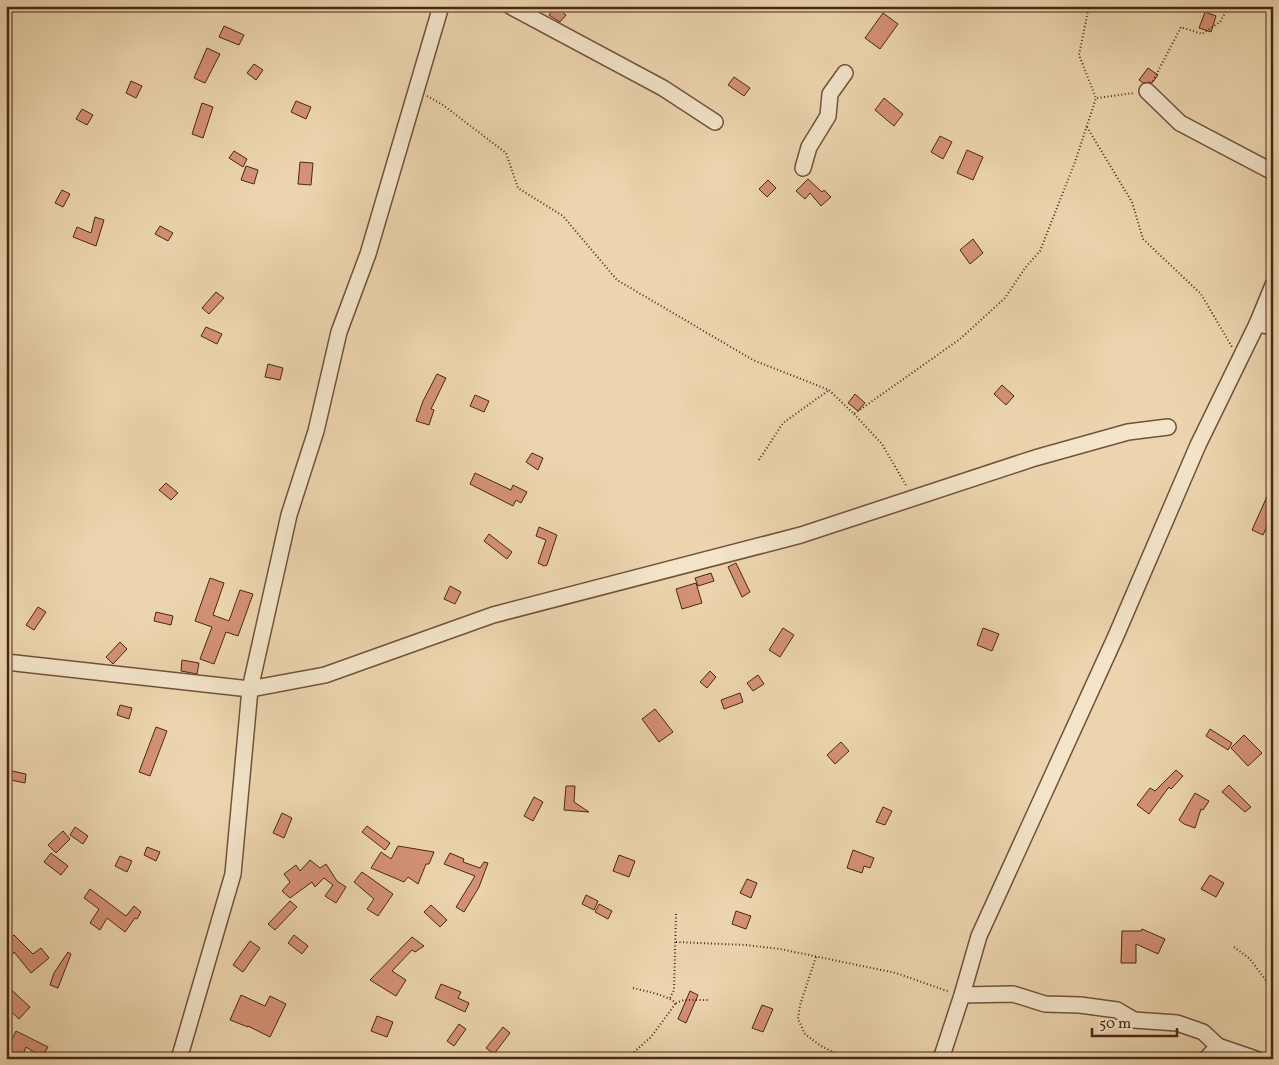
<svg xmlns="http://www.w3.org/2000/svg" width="1279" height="1065" viewBox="0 0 1279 1065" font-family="Vollkorn,serif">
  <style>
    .building { fill: #d49175; stroke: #492715 }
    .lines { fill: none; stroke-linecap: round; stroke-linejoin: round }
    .minor-casing { stroke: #72523b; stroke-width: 18 }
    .path { stroke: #492715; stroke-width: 2; stroke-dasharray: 1 2.5; stroke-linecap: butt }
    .minor { stroke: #f3e4ca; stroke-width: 15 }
  </style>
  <rect width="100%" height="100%" fill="#ecd5ae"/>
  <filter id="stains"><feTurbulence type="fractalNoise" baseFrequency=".004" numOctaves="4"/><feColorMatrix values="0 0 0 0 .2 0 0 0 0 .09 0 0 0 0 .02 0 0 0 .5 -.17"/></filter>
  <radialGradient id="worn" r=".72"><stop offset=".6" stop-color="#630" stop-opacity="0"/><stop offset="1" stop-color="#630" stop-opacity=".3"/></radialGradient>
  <g class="building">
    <polygon points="555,6 566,15 560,22 549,15"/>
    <polygon points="1205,12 1216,16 1211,32 1199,28"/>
    <polygon points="883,13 898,24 880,49 865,38"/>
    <polygon points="224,26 244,35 239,45 219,37"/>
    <polygon points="207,48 220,54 205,83 194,78"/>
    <polygon points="254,64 263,70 256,80 247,73"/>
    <polygon points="1148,68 1158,75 1152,83 1149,82 1143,83 1139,80"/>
    <polygon points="734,77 750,88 744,96 728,85"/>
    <polygon points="131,81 142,86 136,98 126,93"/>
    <polygon points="884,98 903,114 894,126 875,110"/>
    <polygon points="296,101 311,107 306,119 291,112"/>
    <polygon points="202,103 213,107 203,138 192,134"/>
    <polygon points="82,109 93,115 87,125 76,119"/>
    <polygon points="940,136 952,142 943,159 931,152"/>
    <polygon points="967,150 983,157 973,180 957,173"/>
    <polygon points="234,151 247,159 243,167 229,158"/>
    <polygon points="300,162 313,163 311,185 298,184"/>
    <polygon points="246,166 258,170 254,184 241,180"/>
    <polygon points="808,179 822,192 824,190 831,197 821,206 810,193 805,199 796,191"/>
    <polygon points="768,180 776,188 767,197 759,189"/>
    <polygon points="62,190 70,194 63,207 55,203"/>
    <polygon points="95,217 104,220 96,246 73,237 77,227 91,233"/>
    <polygon points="160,226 173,233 168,241 155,234"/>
    <polygon points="973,239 983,253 970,264 960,250"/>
    <polygon points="216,292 224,298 209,314 202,308"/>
    <polygon points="206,327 222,334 217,344 201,336"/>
    <polygon points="268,364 283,368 280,380 265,377"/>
    <polygon points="437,374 446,378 431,409 434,410 429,425 416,421 423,401"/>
    <polygon points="1002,385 1014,396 1006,405 994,394"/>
    <polygon points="855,394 865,403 858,411 848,403"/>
    <polygon points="475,395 489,401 484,412 470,406"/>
    <polygon points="532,453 543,458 538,470 526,462"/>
    <polygon points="475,473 511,490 513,485 527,492 521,503 516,500 513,506 470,484"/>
    <polygon points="166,483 178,493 171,500 159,490"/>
    <polygon points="1273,483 1273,514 1263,535 1252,530"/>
    <polygon points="539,527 557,535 547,565 544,566 538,563 546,540 536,536"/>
    <polygon points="489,534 512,552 507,559 484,541"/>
    <polygon points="736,563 750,592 742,597 728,567"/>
    <polygon points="711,573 714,581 698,586 695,578"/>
    <polygon points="210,578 224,583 213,615 229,621 240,590 253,594 238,636 226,632 214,664 200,659 212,627 195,621"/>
    <polygon points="696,583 702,603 682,609 676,589"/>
    <polygon points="450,586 461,592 455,604 444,599"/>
    <polygon points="38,607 46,612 34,630 26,625"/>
    <polygon points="156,612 173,616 171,625 154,621"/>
    <polygon points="783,628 794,635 780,657 769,650"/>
    <polygon points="983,628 999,634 992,651 977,645"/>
    <polygon points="120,642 127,649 113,664 106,657"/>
    <polygon points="182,660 199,663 197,674 181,671"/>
    <polygon points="710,671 716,677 707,688 700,682"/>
    <polygon points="758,675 764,684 753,691 747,683"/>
    <polygon points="740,693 743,702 724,709 721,700"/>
    <polygon points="120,705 132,708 129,719 117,715"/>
    <polygon points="655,709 673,732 659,742 642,719"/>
    <polygon points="156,727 167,731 150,776 139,772"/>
    <polygon points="1210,729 1232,743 1228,750 1206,736"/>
    <polygon points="1244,735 1262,753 1248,766 1231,748"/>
    <polygon points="841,742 849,751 835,764 827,755"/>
    <polygon points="7,770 26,774 25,783 6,779"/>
    <polygon points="1176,770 1183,776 1171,789 1169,787 1149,814 1137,805 1150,788 1155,791"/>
    <polygon points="1229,785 1251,807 1245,812 1222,792"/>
    <polygon points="566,786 575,786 574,802 589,812 564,810"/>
    <polygon points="1195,793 1209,801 1203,810 1201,809 1195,828 1184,824 1179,820"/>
    <polygon points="534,797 543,802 533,821 524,816"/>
    <polygon points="883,807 892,811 885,825 876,822"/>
    <polygon points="282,813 292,818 284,838 273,833"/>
    <polygon points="367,826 390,843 385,850 362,832"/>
    <polygon points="75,827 88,836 83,844 70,835"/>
    <polygon points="63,831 70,839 56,853 48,845"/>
    <polygon points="398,846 434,852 429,864 426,864 418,884 408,877 404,882 371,868 381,852 391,859"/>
    <polygon points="147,847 160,852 156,861 144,855"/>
    <polygon points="853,850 874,858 870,868 864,866 862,873 847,868"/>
    <polygon points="51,853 68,866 61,875 44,862"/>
    <polygon points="450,853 464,859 463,862 480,868 484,862 488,863 479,887 464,912 456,907 475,876 444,864"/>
    <polygon points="619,855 635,861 629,877 613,871"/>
    <polygon points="120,856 132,861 127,872 115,866"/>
    <polygon points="310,860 320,868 326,864 337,881 346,887 336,903 325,896 333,885 324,878 315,887 312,882 290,898 282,891 290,882 284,874 296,865 300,871"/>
    <polygon points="362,872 393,894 378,916 367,909 374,899 354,882"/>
    <polygon points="1210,875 1224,883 1216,897 1201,889"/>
    <polygon points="747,879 757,883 751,898 740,893"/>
    <polygon points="90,889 126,916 134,906 141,912 137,919 135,918 125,932 107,918 100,930 90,923 99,909 84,898"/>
    <polygon points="586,895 598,901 594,910 582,904"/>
    <polygon points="290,901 297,907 275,930 268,924"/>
    <polygon points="599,904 612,911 608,919 595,912"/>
    <polygon points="431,905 447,920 440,927 424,912"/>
    <polygon points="736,911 751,916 746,929 732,924"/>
    <polygon points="1142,929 1165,939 1158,954 1136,944 1136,963 1121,963 1122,931 1141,931"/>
    <polygon points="14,935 33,954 41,948 49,958 31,973 14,952 12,955 6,949 6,943"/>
    <polygon points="294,935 308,946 302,954 288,943"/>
    <polygon points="412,937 424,946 415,952 412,950 392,971 406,980 396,996 370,980"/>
    <polygon points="250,941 260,948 243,972 233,965"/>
    <polygon points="68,952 71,954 58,988 50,985 54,973"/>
    <polygon points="441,984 461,992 458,998 469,1003 465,1012 435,998"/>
    <polygon points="6,985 30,1007 19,1019 6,1007"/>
    <polygon points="690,991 698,995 686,1023 678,1019"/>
    <polygon points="241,995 265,1006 270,996 286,1004 270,1037 248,1026 248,1027 230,1020"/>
    <polygon points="762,1005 773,1009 763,1032 752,1028"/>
    <polygon points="377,1016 393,1022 387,1037 371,1031"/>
    <polygon points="459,1024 466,1029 454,1046 447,1041"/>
    <polygon points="503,1027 510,1033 494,1054 486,1048"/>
    <polygon points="16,1031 48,1047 42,1057 26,1047 21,1059 6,1059 6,1052"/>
  </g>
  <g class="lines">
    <defs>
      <g id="minor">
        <polyline points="510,6 663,88 715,122"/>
        <polyline points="1147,91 1180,123 1273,172"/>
        <polyline points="803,168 809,147 828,116 830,94 845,73"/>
        <polyline points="1257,324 1273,327"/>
        <polyline points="6,662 250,689 325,675 493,615 801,535 1035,458 1128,432 1168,427"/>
        <polyline points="962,995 1013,994 1045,1004 1080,1005 1117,1010 1134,1020 1177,1023 1203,1032 1218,1046 1256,1059"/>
        <polyline points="179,1059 233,874 250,689 289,515 316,431 339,332 368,254 441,6"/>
        <polyline points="941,1059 962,995 979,936 1115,638 1198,445 1257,324 1273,285"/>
        <polyline points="1206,1059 1218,1046"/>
      </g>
    </defs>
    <use href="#minor" class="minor-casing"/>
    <g class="path">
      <polyline points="1153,81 1181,27 1202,34 1220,22 1229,6"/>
      <polyline points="427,96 443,105 506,153 518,188 563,216 617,280 753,360 829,390 854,414 960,339 1005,298 1025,268 1040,251 1075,162 1096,98 1079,55 1089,6"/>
      <polyline points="1097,98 1134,93"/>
      <polyline points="1087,127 1132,202 1143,239 1201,294 1232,347"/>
      <polyline points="854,414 882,444 907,487"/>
      <polyline points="759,460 783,423 829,390"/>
      <polyline points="676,942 746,945 780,949 896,973 950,992"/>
      <polyline points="1234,947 1250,959 1273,990"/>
      <polyline points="816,957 800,1005 798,1019 805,1034 821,1046 843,1057 870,1059"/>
      <path d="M633,988C648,992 664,994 676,1003L684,1000H708"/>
      <polyline points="670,998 674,990 676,914"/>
      <polyline points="626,1059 651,1037 676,1003"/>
    </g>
    <use href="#minor" class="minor"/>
  </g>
  <rect width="1279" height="1065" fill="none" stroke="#ecd5ae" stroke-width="25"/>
  <rect x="8" y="8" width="1264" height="1050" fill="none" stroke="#492715" stroke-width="2.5"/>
  <rect x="12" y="12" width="1254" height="1040" fill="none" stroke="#492715"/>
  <path d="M1092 1028v8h85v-8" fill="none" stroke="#492715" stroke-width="2.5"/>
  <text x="1099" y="1028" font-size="15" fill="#492715" stroke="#f3e4ca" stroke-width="4" paint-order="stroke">50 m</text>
  <rect width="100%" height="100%" filter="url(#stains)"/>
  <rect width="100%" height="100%" fill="url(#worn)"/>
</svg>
